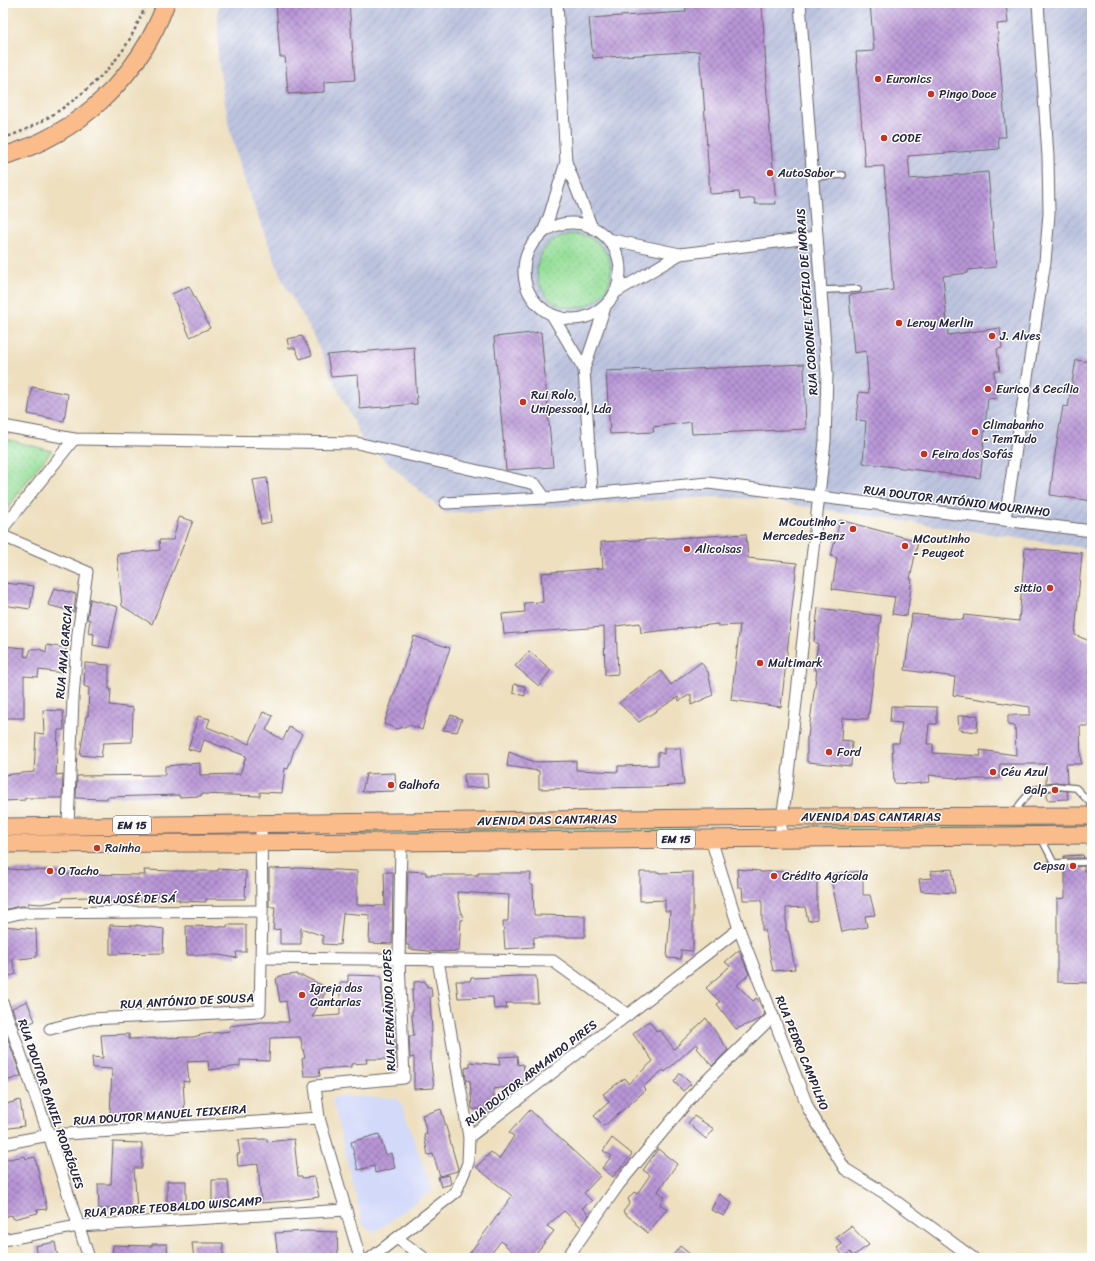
<svg xmlns="http://www.w3.org/2000/svg" width="1095" height="1261" viewBox="0 0 1095 1261" font-family="Sriracha,sans-serif">
  <style>
    .built { fill: #d2d9f9 }
    .industrial { fill: url(#industrial-furrows) }
    .grass { fill: url(#grass-dots); stroke: #5c806a }
    .building { fill: url(#building-cross-hatch) }
    .lines { fill: none; stroke-linecap: round; stroke-linejoin: round }
    .service-casing { stroke: #696469; stroke-width: 8 }
    .minor-casing { stroke: #696469; stroke-width: 13 }
    .primary-casing { stroke: #696469; stroke-width: 19 }
    .path { stroke: #696469; stroke-width: 2.5; stroke-dasharray: 3 3; stroke-linecap: butt }
    .service { stroke: #fff; stroke-width: 5.5 }
    .minor { stroke: #fff; stroke-width: 11 }
    .primary { stroke: #f9bc8a; stroke-width: 17 }
    .poi-dot { fill: #c8321e; stroke: #fff; stroke-width: 1.5 }
    .labels { text-anchor: middle; stroke-width: 3; stroke-linejoin: round; paint-order: stroke }
    .shield { fill: #fff; stroke: #646476; stroke-width: 1 }
    .shield-label { font-size: 11px; font-weight: bold; fill: #22223b }
    .poi-label { font-size: 12px; fill: #22223b; stroke: #fff; text-anchor: start }
    .street-label { font-size: 12px; fill: #22223b; stroke: #fff }
  </style>
  <defs>
    <pattern id="industrial-furrows" width="10" height="10" patternUnits="userSpaceOnUse"><rect width="10" height="10" fill="#bcc3de"/><path d="M-1 1l2-2M0 10L10 0M9 11l2-2" fill="none" stroke="#a1a7bf"/></pattern>
    <pattern id="grass-dots" width="8" height="8" patternUnits="userSpaceOnUse"><rect width="8" height="8" fill="#96df99"/><path d="M2 2h.1M6 6h.1" fill="none" stroke="#81bf85" stroke-width="1.8" stroke-linecap="round"/></pattern>
    <pattern id="building-cross-hatch" width="8" height="8" patternUnits="userSpaceOnUse"><rect width="8" height="8" fill="#b895d6"/><path d="M0 0l8 8M0 8l8-8" fill="none" stroke="#9579af"/></pattern>
  </defs>
  <rect width="100%" height="100%" fill="#fff"/>
  <filter id="ink" filterUnits="userSpaceOnUse"><feTurbulence type="fractalNoise" baseFrequency=".025" numOctaves="2"/><feDisplacementMap in="SourceGraphic" scale="8" xChannelSelector="R" yChannelSelector="G"/><feConvolveMatrix kernelMatrix="1 2 1 2 8 2 1 2 1" color-interpolation-filters="sRGB"/></filter>
  <filter id="wash" filterUnits="userSpaceOnUse"><feTurbulence type="fractalNoise" baseFrequency=".012" numOctaves="4" result="noise"/><feDisplacementMap in="SourceGraphic" scale="16" xChannelSelector="R" yChannelSelector="G"/><feGaussianBlur stdDeviation="0.9" result="paint"/><feColorMatrix in="noise" values="0 0 0 0 0 0 0 0 0 0 0 0 0 0 0 0 0 1.4 0 .05"/><feComposite in="paint" operator="in"/></filter>
  <g filter="url(#wash)">
    <rect width="100%" height="100%" fill="#eee0bf"/>
    <polygon class="built" points="339,1096 396,1098 400,1101 432,1190 374,1233 363,1225 332,1099"/>
    <polygon class="industrial" points="218,3 1092,3 1092,549 808,507 762,499 712,497 445,513 362,440 308,325 283,282 243,177 229,127 218,60"/>
    <g class="grass">
      <circle cx="574" cy="271" r="37"/>
      <polygon points="3,438 52,451 32,474 3,515"/>
      <polygon points="1092,823 1092,829 811,831 811,826"/>
      <polygon points="696,827 696,828 662,832 546,834 546,828"/>
      <polygon points="538,828 538,833 353,835 353,832 380,830"/>
      <polygon points="225,830 225,836 3,838 3,833"/>
    </g>
    <g id="blocks">
      <g class="building">
        <polygon points="276,3 349,3 355,80 324,82 324,92 288,94 285,57 280,57"/>
        <polygon points="685,3 742,3 742,7 762,6 767,81 766,82 776,204 755,204 754,198 740,200 739,192 710,194 703,87 702,88 699,51 593,58 589,18 686,12"/>
        <polygon points="870,3 1006,3 1008,23 997,24 1006,137 998,137 999,149 908,156 910,179 988,172 996,267 968,270 968,273 943,276 948,335 1000,328 1002,348 997,349 1000,371 994,371 996,399 988,398 983,445 984,445 980,478 863,463 866,421 856,420 859,392 869,393 866,351 854,353 849,295 893,290 884,166 865,167 856,52 874,51"/>
        <polygon points="189,286 210,328 190,337 172,294"/>
        <polygon points="541,332 553,467 506,470 494,337"/>
        <polygon points="302,336 312,355 300,359 295,348 289,348 287,339"/>
        <polygon points="414,347 417,404 360,409 358,375 331,377 327,355"/>
        <polygon points="1076,360 1092,362 1092,501 1050,495 1055,454 1063,406 1068,407"/>
        <polygon points="804,364 806,429 692,434 691,422 653,427 654,432 610,434 606,371 650,369 650,371"/>
        <polygon points="32,387 68,394 64,421 28,414"/>
        <polygon points="267,478 271,522 261,524 253,480"/>
        <polygon points="179,517 193,521 152,624 122,606 117,554 160,550 159,540 173,540"/>
        <polygon points="840,520 918,541 910,579 912,579 907,616 892,614 895,597 832,589 837,558 831,556"/>
        <polygon points="746,534 748,558 797,563 781,707 731,700 740,625 718,626 718,624 641,633 640,623 616,626 618,674 605,675 604,627 504,634 502,614 525,612 524,603 543,602 541,573 603,568 601,542"/>
        <polygon points="1025,548 1082,553 1075,635 1092,642 1092,653 1089,652 1090,726 1080,726 1081,764 1066,764 1067,783 1055,782 1046,783 1046,764 1000,764 999,779 972,779 972,780 929,775 930,782 913,784 894,783 892,743 899,743 902,723 890,722 891,706 937,707 937,724 929,724 927,744 933,744 933,753 981,756 980,750 1016,755 1015,726 1008,725 1008,715 1030,715 1030,707 953,695 955,677 905,670 912,614 963,620 964,615 1019,621"/>
        <polygon points="4,583 34,586 30,609 3,605"/>
        <polygon points="54,588 76,594 74,612 48,605"/>
        <polygon points="90,599 118,607 109,648 93,645 94,634 88,633 90,620 87,619"/>
        <polygon points="818,608 881,616 868,719 842,718 841,740 852,741 851,766 807,762 807,737 808,737 817,670 814,670 818,644 814,642"/>
        <polygon points="414,636 450,648 425,719 422,730 410,725 397,729 384,724"/>
        <polygon points="47,645 66,648 63,673 39,670 38,677 24,676 24,718 3,718 3,646 25,648 24,656 28,657 31,649 39,649 46,652"/>
        <polygon points="529,651 551,670 539,686 515,666"/>
        <polygon points="701,662 708,672 713,695 691,705 691,694 679,701 678,697 639,722 619,703 661,671 671,685"/>
        <polygon points="85,663 109,665 109,689 111,689 110,705 133,708 132,742 103,743 101,757 80,755 86,716 88,716 89,688 84,686"/>
        <polygon points="514,684 525,686 525,696 513,693"/>
        <polygon points="43,710 63,711 64,730 58,730 56,775 63,774 62,798 25,798 25,800 3,801 3,775 34,772 36,733 44,734"/>
        <polygon points="263,712 273,716 266,730 283,740 289,727 302,734 294,750 288,769 285,768 282,793 260,792 260,796 201,794 201,796 179,797 179,795 107,797 107,799 76,798 77,776 165,775 165,766 200,763 200,775 240,774 246,756 204,740 200,752 188,749 198,716 210,719 207,727 249,744"/>
        <polygon points="451,715 462,719 457,732 443,730"/>
        <polygon points="978,715 977,732 959,730 958,716"/>
        <polygon points="664,748 680,748 684,785 660,787 539,789 539,771 507,766 509,752 534,762 576,761 576,770 618,772 618,766 658,765 658,752 664,754"/>
        <polygon points="395,773 396,791 362,792 366,774"/>
        <polygon points="464,774 487,774 488,787 465,788"/>
        <polygon points="1055,790 1067,791 1068,799 1047,800 1047,792"/>
        <polygon points="1083,855 1084,858 1064,858 1064,856"/>
        <polygon points="1084,866 1084,871 1092,871 1092,983 1057,982 1057,899 1065,898 1065,867"/>
        <polygon points="300,868 357,871 357,905 385,906 384,872 393,872 392,944 369,943 370,915 343,913 340,945 323,944 323,936 301,928 301,944 280,944 280,929 273,930 275,907 269,907 269,869"/>
        <polygon points="3,869 61,871 61,874 145,875 144,870 173,871 218,871 218,869 246,871 245,899 206,899 206,902 179,901 179,899 110,902 110,896 63,898 63,900 54,901 53,902 41,904 28,903 28,906 19,906 3,910"/>
        <polygon points="737,869 760,871 760,872 791,871 791,874 817,874 817,919 808,921 805,907 786,908 786,931 788,931 795,969 773,971 765,930 762,930 762,900 743,900 742,887 738,887"/>
        <polygon points="952,869 955,893 921,891 919,879 932,878 931,871"/>
        <polygon points="408,871 426,872 426,875 478,875 478,873 531,873 530,885 533,885 534,915 585,916 585,937 534,937 533,947 505,949 503,921 508,921 509,895 457,892 463,920 461,920 459,951 438,952 409,949 409,945 406,945"/>
        <polygon points="863,871 863,895 870,895 875,915 865,916 867,927 842,932 830,874"/>
        <polygon points="640,872 659,872 659,873 693,872 693,951 681,950 681,959 667,958 670,911 665,911 665,900 640,901"/>
        <polygon points="110,925 136,926 136,925 164,929 163,953 110,954"/>
        <polygon points="227,925 246,925 246,952 236,952 237,958 218,955 187,955 186,926 227,927"/>
        <polygon points="3,926 36,929 37,957 20,959 12,958 16,974 3,978"/>
        <polygon points="739,950 749,974 737,985 753,1001 757,998 765,1014 760,1019 736,1029 717,1004 720,1002 706,988 730,966 725,962"/>
        <polygon points="297,974 297,976 303,976 328,988 312,1017 340,1015 340,982 348,982 348,975 382,976 382,1010 390,1009 390,1016 393,1015 396,1062 392,1063 390,1059 366,1059 367,1063 351,1064 351,1067 319,1069 320,1076 304,1076 302,1059 305,1058 300,1037 270,1038 269,1061 240,1060 240,1066 209,1070 208,1061 187,1062 189,1082 183,1081 185,1116 152,1116 152,1114 110,1115 112,1069 93,1068 92,1057 103,1058 101,1035 129,1034 129,1039 193,1037 205,1034 230,1031 229,1026 262,1022 289,1022 286,1001 280,1002 276,979 280,976"/>
        <polygon points="521,976 536,976 538,1003 506,1003 507,1008 494,1009 493,997 458,998 456,981 470,981 471,978"/>
        <polygon points="425,981 427,987 431,987 432,996 430,997 432,1032 431,1032 431,1063 434,1088 414,1089 414,1057 410,1058 409,1036 414,1036 412,1016 412,1011 413,1011 412,989 414,989 414,982"/>
        <polygon points="27,1001 35,1021 19,1028 12,1008"/>
        <polygon points="706,1018 728,1050 712,1066 697,1048 699,1046 696,1044 665,1072 663,1070 643,1087 646,1090 604,1126 594,1116 609,1102 603,1094 625,1078 628,1084 653,1061 633,1034 649,1021 657,1032 660,1030 674,1049"/>
        <polygon points="3,1025 21,1076 3,1082"/>
        <polygon points="517,1056 518,1065 523,1064 525,1081 514,1082 514,1086 494,1089 494,1109 472,1109 470,1081 466,1080 465,1068 470,1067 470,1062 500,1065 499,1057"/>
        <polygon points="680,1073 691,1084 683,1091 674,1082"/>
        <polygon points="20,1100 24,1126 3,1129 3,1105"/>
        <polygon points="441,1109 458,1169 457,1171 440,1176 433,1154 428,1155 424,1135 427,1134 422,1115"/>
        <polygon points="530,1110 600,1176 584,1193 592,1201 582,1208 589,1215 581,1227 564,1211 547,1226 554,1231 537,1252 544,1258 519,1258 501,1241 488,1258 466,1258 512,1196 476,1167 491,1152 499,1159 514,1136 509,1133"/>
        <polygon points="694,1116 714,1129 706,1139 688,1123"/>
        <polygon points="379,1134 386,1155 391,1153 395,1168 375,1173 374,1166 358,1170 351,1142"/>
        <polygon points="612,1138 632,1154 613,1177 602,1168 612,1156 603,1151"/>
        <polygon points="267,1139 267,1142 294,1139 298,1176 302,1176 302,1178 315,1177 319,1197 288,1201 261,1203 258,1164 238,1166 237,1154 240,1154 238,1140"/>
        <polygon points="113,1142 142,1143 142,1168 134,1168 137,1209 99,1209 98,1184 111,1184"/>
        <polygon points="658,1149 677,1164 658,1191 665,1197 660,1204 667,1209 648,1233 623,1212 630,1203 628,1199 634,1192 637,1194 650,1175 643,1170"/>
        <polygon points="25,1156 26,1159 35,1157 47,1209 37,1210 38,1213 13,1219 12,1215 3,1217 3,1160"/>
        <polygon points="449,1175 451,1184 441,1187 438,1177"/>
        <polygon points="212,1180 228,1180 230,1207 212,1207"/>
        <polygon points="167,1181 186,1181 186,1208 167,1209"/>
        <polygon points="719,1194 732,1203 724,1216 711,1210"/>
        <polygon points="851,1226 869,1245 853,1256 850,1252 844,1257 837,1248 842,1244 836,1237"/>
        <polygon points="306,1231 337,1232 338,1258 320,1258 320,1257 278,1258 275,1233"/>
        <polygon points="55,1242 58,1258 37,1258 35,1246"/>
        <polygon points="192,1243 223,1243 223,1258 194,1258"/>
        <polygon points="152,1244 167,1244 168,1258 112,1258 113,1245 152,1246"/>
        <polygon points="680,1246 695,1258 671,1258"/>
      </g>
    </g>
  </g>
  <g filter="url(#ink)">
    <use href="#blocks" fill-opacity="0" stroke="#696469" stroke-width="1"/>
    <g class="lines">
      <defs>
        <g id="service">
          <polyline points="812,177 843,175"/>
          <polyline points="821,290 858,289"/>
          <polyline points="1015,814 1020,804 1032,790 1055,786 1076,788 1092,805"/>
          <polyline points="1041,838 1054,863 1092,862"/>
        </g>
        <g id="minor">
          <polyline points="557,3 566,162 592,228"/>
          <circle cx="572" cy="271" r="48"/>
          <polyline points="542,234 549,217 566,162"/>
          <polyline points="608,239 680,254 817,237"/>
          <polyline points="616,292 680,254"/>
          <polyline points="552,315 584,369"/>
          <polyline points="3,426 74,439 357,443 535,484 545,498"/>
          <polyline points="592,494 584,369 605,307"/>
          <polyline points="446,503 545,498 708,483 1092,531"/>
          <polyline points="1005,519 1045,262 1049,214 1048,157 1038,3"/>
          <polyline points="3,528 74,439"/>
          <polyline points="3,536 87,572 78,633 73,698 68,826"/>
          <polyline points="780,838 782,817 786,792 825,441 827,374 800,3"/>
          <polyline points="711,839 739,929 809,1110 845,1169 886,1194 973,1258"/>
          <polyline points="3,917 20,913 262,911"/>
          <polyline points="261,958 553,961 628,1015"/>
          <polyline points="438,960 469,1137"/>
          <polyline points="3,1004 49,1135 89,1258"/>
          <polyline points="50,1029 90,1019 260,1011 262,911 261,823"/>
          <polyline points="3,1144 49,1135 319,1118"/>
          <polyline points="397,1238 424,1258"/>
          <polyline points="3,1240 78,1226 346,1210"/>
          <polyline points="360,1258 319,1118 315,1086 404,1078 399,960 401,842"/>
          <polyline points="371,1258 456,1192 468,1163 469,1137 739,929"/>
          <polyline points="567,1258 619,1184 698,1089 773,1016"/>
        </g>
        <g id="primary">
          <path d="M3,156C78,135 140,76 166,3"/>
          <polyline points="3,827 782,817 1092,816"/>
          <polyline points="3,844 401,842 1092,835"/>
        </g>
      </defs>
      <use href="#service" class="service-casing"/>
      <use href="#minor" class="minor-casing"/>
      <use href="#primary" class="primary-casing"/>
      <path class="path" d="M3,138C46,126 101,84 125,47C134,33 140,18 147,3"/>
      <use href="#service" class="service"/>
      <use href="#minor" class="minor"/>
      <use href="#primary" class="primary"/>
    </g>
  </g>
  <g class="poi-dot">
    <circle cx="878" cy="79" r="4"/>
    <circle cx="931" cy="94" r="4"/>
    <circle cx="884" cy="138" r="4"/>
    <circle cx="770" cy="173" r="4"/>
    <circle cx="899" cy="323" r="4"/>
    <circle cx="992" cy="336" r="4"/>
    <circle cx="988" cy="389" r="4"/>
    <circle cx="523" cy="402" r="4"/>
    <circle cx="975" cy="432" r="4"/>
    <circle cx="924" cy="454" r="4"/>
    <circle cx="853" cy="529" r="4"/>
    <circle cx="905" cy="546" r="4"/>
    <circle cx="687" cy="549" r="4"/>
    <circle cx="1050" cy="588" r="4"/>
    <circle cx="760" cy="663" r="4"/>
    <circle cx="829" cy="752" r="4"/>
    <circle cx="993" cy="772" r="4"/>
    <circle cx="391" cy="785" r="4"/>
    <circle cx="1055" cy="790" r="4"/>
    <circle cx="97" cy="848" r="4"/>
    <circle cx="1073" cy="866" r="4"/>
    <circle cx="50" cy="871" r="4"/>
    <circle cx="774" cy="876" r="4"/>
    <circle cx="302" cy="995" r="4"/>
  </g>
  <g class="labels">
    <g class="shield">
      <rect x="113" y="816" width="38" height="18" rx="3"/>
      <rect x="657" y="830" width="38" height="18" rx="3"/>
    </g>
    <g class="shield-label">
      <text x="132" y="829">EM 15</text>
      <text x="676" y="843">EM 15</text>
    </g>
    <g class="poi-label">
      <text x="886" y="83">Euronics</text>
      <text x="939" y="98">Pingo Doce</text>
      <text x="892" y="142">CODE</text>
      <text x="778" y="177">AutoSabor</text>
      <text x="907" y="327">Leroy Merlin</text>
      <text x="1000" y="340">J. Alves</text>
      <text x="996" y="393">Eurico &amp; Cecília</text>
      <text x="531" y="399">Rui Rolo,<tspan x="531" dy="14">Unipessoal, Lda</tspan></text>
      <text x="983" y="429">Climabanho<tspan x="983" dy="14">- TemTudo</tspan></text>
      <text x="932" y="458">Feira dos Sofás</text>
      <text x="845" y="526" text-anchor="end">MCoutinho -<tspan x="845" dy="14">Mercedes-Benz</tspan></text>
      <text x="913" y="543">MCoutinho<tspan x="913" dy="14">- Peugeot</tspan></text>
      <text x="695" y="553">Alicoisas</text>
      <text x="1042" y="592" text-anchor="end">sittio</text>
      <text x="768" y="667">Multimark</text>
      <text x="837" y="756">Ford</text>
      <text x="1001" y="776">Céu Azul</text>
      <text x="399" y="789">Galhofa</text>
      <text x="1047" y="794" text-anchor="end">Galp</text>
      <text x="105" y="852">Rainha</text>
      <text x="1065" y="870" text-anchor="end">Cepsa</text>
      <text x="58" y="875">O Tacho</text>
      <text x="782" y="880">Crédito Agrícola</text>
      <text x="310" y="992">Igreja das<tspan x="310" dy="14">Cantarias</tspan></text>
    </g>
    <g class="street-label">
      <text transform="translate(807 302) rotate(-94)" y="4">RUA CORONEL TEÓFILO DE MORAIS</text>
      <text transform="translate(957 501) rotate(7)" y="4">RUA DOUTOR ANTÓNIO MOURINHO</text>
      <text transform="translate(64 652) rotate(-85)" y="4">RUA ANA GARCIA</text>
      <text x="871" y="821">AVENIDA DAS CANTARIAS</text>
      <text transform="translate(547 820) rotate(-1)" y="4">AVENIDA DAS CANTARIAS</text>
      <text transform="translate(132 899) rotate(-1)" y="4">RUA JOSÉ DE SÁ</text>
      <text transform="translate(187 1001) rotate(-3)" y="4">RUA ANTÓNIO DE SOUSA</text>
      <text transform="translate(389 1010) rotate(-92)" y="4">RUA FERNÃNDO LOPES</text>
      <text transform="translate(802 1053) rotate(68)" y="4">RUA PEDRO CAMPILHO</text>
      <text transform="translate(531 1073) rotate(-38)" y="4">RUA DOUTOR ARMANDO PIRES</text>
      <text transform="translate(51 1104) rotate(71)" y="4">RUA DOUTOR DANIEL RODRÍGUES</text>
      <text transform="translate(160 1115) rotate(-4)" y="4">RUA DOUTOR MANUEL TEIXEIRA</text>
      <text transform="translate(173 1207) rotate(-4)" y="4">RUA PADRE TEOBALDO WISCAMP</text>
    </g>
  </g>
  <rect width="1095" height="1261" fill="none" stroke="#fff" stroke-width="16"/>
</svg>
